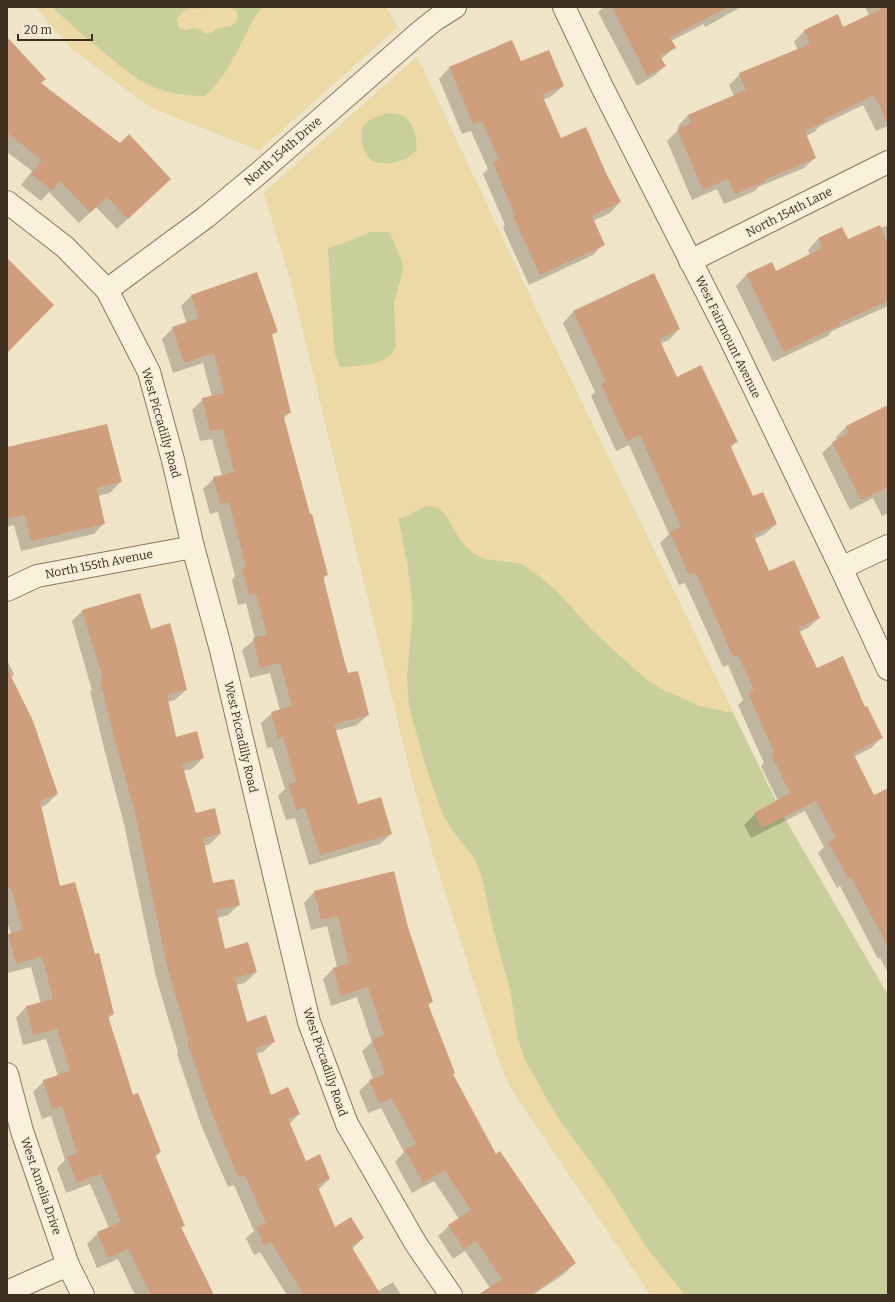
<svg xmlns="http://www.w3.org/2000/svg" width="895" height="1302" viewBox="0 0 895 1302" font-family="Bitter,serif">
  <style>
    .green { fill: #c9cf9b }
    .sand { fill: #ecd9a5; fill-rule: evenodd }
    .shadow { fill: #0003 }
    .building { fill: #cf9f7d }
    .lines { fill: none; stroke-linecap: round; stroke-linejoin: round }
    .minor-casing { stroke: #8d765c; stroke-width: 24 }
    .minor { stroke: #faf1dc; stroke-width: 22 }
    .labels { text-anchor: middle; stroke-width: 3.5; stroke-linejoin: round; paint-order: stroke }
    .street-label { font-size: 12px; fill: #3d2e20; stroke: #f7eed8 }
  </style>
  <rect width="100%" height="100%" fill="#f0e4c8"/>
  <g class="green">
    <polygon points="36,7 386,7 397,27 259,150 152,108 72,49"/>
    <polygon points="417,57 533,303 784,817 888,995 888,1295 651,1295 517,1097 508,1082 498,1057 433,853 413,782 291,281 264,193"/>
  </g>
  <g class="sand">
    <path d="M36,7H52C68,22 84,36 101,50C137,81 155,95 205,96C228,76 239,46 253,20C256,15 260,11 262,7H386L397,27L259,150L152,108L72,49Z"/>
    <path d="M228,7C232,8 236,10 238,14C238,16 238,18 237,20C232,29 226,26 218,28C215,29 213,32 210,33C204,35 201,29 196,28C187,28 180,36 177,20L181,13L188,9Z"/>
    <path d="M417,57L533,303L733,713L700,706L661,689L647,680L619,655L591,629L556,590L540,577L523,565L517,563L484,559C474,555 466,548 460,539C452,529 446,506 430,506C420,507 415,513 407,516C405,518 401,518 398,518L407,562L412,600V621L407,677L409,707L426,767L442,813L453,831L474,858L481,874L493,929L510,989L518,1039L525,1060L556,1115L605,1182L647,1248L685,1295H651L517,1097L508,1082L498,1057L433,853L413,782L291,281L264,193ZM389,113C395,114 401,114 405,117C414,123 418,140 416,150C408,162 382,168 370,159C365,155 364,149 362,143C358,121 371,118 389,113ZM371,232H386L390,233L402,261L403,270L394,303L396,347C389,366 357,366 340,367L335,353L333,333L328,248L342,244Z"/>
  </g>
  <g class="shadow">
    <polygon points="604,7 741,7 705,27 704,24 671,41 675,47 661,59 665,66 654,76 637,86 598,12"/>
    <polygon points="865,7 888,7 888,126 876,131 863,105 820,126 814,132 806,136 815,158 804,168 758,187 755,191 724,204 717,189 692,200 667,141 679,129 678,126 688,115 734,96 729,85 740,74 798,50 794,42 804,31 837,16 843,28 869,15"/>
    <polygon points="7,38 40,84 159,189 117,229 96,207 79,223 49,192 41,201 21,185 32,171 7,152"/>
    <polygon points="512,42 521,63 563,86 552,96 543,100 561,139 605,173 620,202 610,213 593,221 603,244 593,255 529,285 503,228 505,225 483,174 488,169 471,131 462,134 439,79 449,68"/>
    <polygon points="888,225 888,306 832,331 828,336 773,362 736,286 746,275 772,263 776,272 810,255 808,250 818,239 842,229 848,241"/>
    <polygon points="257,274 276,331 271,336 290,412 283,419 327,575 323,579 347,674 368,715 357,725 335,731 358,805 391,834 380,844 309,865 295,818 286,820 278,796 285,789 272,747 267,748 261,723 272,713 280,710 270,673 250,678 242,650 255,639 246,603 238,605 232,580 235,576 218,512 210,514 203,489 214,478 222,476 212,439 200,441 192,410 203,399 212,397 203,363 173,373 162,339 173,328 187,324 181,306 191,296"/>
    <polygon points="654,274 679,329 669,340 660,344 676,378 736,442 730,448 753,498 776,524 765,534 754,539 768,572 819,618 808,628 799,632 816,669 864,708 882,737 871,748 854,757 874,797 888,802 888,973 880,958 878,959 840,886 837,888 818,853 824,847 805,811 751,838 744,825 755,814 778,801 761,766 764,763 738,705 743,700 728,665 723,667 685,583 679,585 660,543 669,534 629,445 616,451 591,396 595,392 563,323 573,312"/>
    <polygon points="888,406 888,513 882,516 873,498 850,510 822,453 833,443 837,441 836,437 846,427"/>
    <polygon points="7,449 120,482 110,493 98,496 104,523 94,534 21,551 14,525 7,527"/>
    <polygon points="83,610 150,630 186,690 175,700 167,702 176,738 203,758 192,769 183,771 195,814 220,834 210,844 204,846 212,885 239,905 228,915 217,918 224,950 256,972 245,983 236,985 247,1023 274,1042 263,1052 256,1054 270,1096 299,1114 289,1124 305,1162 329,1179 318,1190 335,1229 363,1238 352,1249 378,1291 393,1282 401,1295 287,1295 260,1252 254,1255 246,1238 254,1231 234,1185 228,1187 201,1125 177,1054 178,1052 156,977 124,824 105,752 90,691 92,690 72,621"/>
    <polygon points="7,660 14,674 11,678 57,794 46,805 40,807 59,888 94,955 113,1014 108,1019 132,1097 160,1152 155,1157 184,1225 181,1228 213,1295 135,1295 118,1259 97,1268 87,1244 98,1233 109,1228 90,1184 66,1193 57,1168 65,1160 51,1116 42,1119 33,1092 44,1081 58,1076 46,1039 23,1045 16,1018 26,1007 41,1004 31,967 7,973 7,936 11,934 7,921"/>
    <polygon points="314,892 407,927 431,1002 428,1006 454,1073 452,1075 495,1155 575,1263 564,1274 533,1295 484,1295 490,1288 465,1251 453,1259 438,1236 449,1226 459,1219 434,1181 412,1193 395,1162 404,1152 381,1108 368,1113 359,1091 370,1081 373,1079 362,1051 372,1042 357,997 331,1006 323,979 333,969 337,967 327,926 311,930 304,903"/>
  </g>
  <g class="building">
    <polygon points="612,7 728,7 670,37 676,48 660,56 666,66 647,76"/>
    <polygon points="885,7 888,7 888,124 874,95 824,119 825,122 805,131 816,158 766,179 766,181 735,194 728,179 703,190 677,129 691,123 688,115 746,90 739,73 810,44 804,30 838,14 843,27"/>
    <polygon points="7,37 46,79 41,83 120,143 129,134 171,179 128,219 107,197 90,213 60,181 52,191 31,174 42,160 7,133"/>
    <polygon points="512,40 521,61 549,50 564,86 542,95 561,138 586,127 606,173 621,202 592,216 605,245 540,275 513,216 515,215 493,163 499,160 482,121 473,124 449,67"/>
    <polygon points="880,225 888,244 888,301 839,323 840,325 784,352 746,274 772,262 776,271 822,248 818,238 842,227 848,239"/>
    <polygon points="7,258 54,305 7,353"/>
    <polygon points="257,272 278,332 272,334 291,413 283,414 310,514 312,514 328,575 323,576 343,656 348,673 358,671 369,715 334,724 358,804 381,797 392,834 320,855 305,808 296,810 288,784 296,782 283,737 278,738 271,712 292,706 280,663 260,668 253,638 267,635 256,593 249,595 242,569 246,567 229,502 220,504 213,477 234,472 223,429 210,431 202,398 224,393 214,353 184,363 172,327 199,318 191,295"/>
    <polygon points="654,273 680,329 659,339 677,377 701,365 738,442 730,445 753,496 763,492 777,524 753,534 769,571 794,560 820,618 798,628 817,668 843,656 865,707 867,706 883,738 853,753 874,795 888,788 888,947 851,877 848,878 828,842 836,838 816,801 762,828 754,813 790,793 771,754 774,752 748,693 754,690 738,655 733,657 696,573 689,575 670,532 681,527 640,435 627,441 601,384 606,382 573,311"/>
    <polygon points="888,405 888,487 861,500 832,442 849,433 846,426"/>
    <polygon points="107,424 122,482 97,488 105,524 31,541 25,515 7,519 7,447"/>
    <polygon points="140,593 151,629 170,623 176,645 187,690 167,695 176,737 197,731 204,758 182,764 196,813 215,808 221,834 203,838 213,883 234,879 240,905 216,910 225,949 248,942 257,972 235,978 247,1022 266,1015 275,1042 255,1048 271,1095 288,1087 300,1114 288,1119 306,1161 320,1154 330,1179 317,1185 335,1227 351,1217 364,1238 351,1246 381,1295 304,1295 271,1242 264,1245 256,1227 266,1223 245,1175 238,1177 212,1114 187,1042 189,1041 167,966 135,813 115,741 100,680 103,679 82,610"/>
    <polygon points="7,668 33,721 58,794 40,801 60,886 75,882 95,954 99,953 114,1014 108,1016 133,1095 138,1093 161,1152 155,1155 185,1226 181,1227 214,1295 151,1295 128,1249 108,1258 97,1232 121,1222 101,1174 77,1183 67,1157 77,1153 62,1106 52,1109 43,1080 70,1071 57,1029 33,1035 26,1006 53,999 42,956 16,964 8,934 23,930 11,888 7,889"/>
    <polygon points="394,871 408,927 433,1002 428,1004 455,1073 453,1074 496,1154 500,1151 576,1263 530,1295 478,1295 502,1279 476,1241 464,1249 448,1225 471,1210 445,1171 423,1183 405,1150 416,1144 392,1098 379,1103 369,1080 385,1074 372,1040 384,1035 368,987 341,996 333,968 349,963 338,916 321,920 314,891"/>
  </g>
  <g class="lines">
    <defs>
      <g id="minor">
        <polyline points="564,7 602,87 730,338 841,568 888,669"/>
        <polyline points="7,202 65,247 107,290 149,372 173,460 193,547 221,650 309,1022 347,1124 416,1244 451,1295"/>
        <polyline points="690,261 888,162"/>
        <polyline points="107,290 206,217 259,173 421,31 436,19 455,7"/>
        <polyline points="841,568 888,546"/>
        <polyline points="7,590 37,576 193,547"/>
        <polyline points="7,1074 22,1131 68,1265 83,1295"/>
        <polyline points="7,1292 68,1265"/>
      </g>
    </defs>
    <use href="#minor" class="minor-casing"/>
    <use href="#minor" class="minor"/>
  </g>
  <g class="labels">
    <g class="street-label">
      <text transform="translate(283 151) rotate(-41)" y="4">North 154th Drive</text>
      <text transform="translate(789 212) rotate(-27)" y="4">North 154th Lane</text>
      <text transform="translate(728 337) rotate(64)" y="4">West Fairmount Avenue</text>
      <text transform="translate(161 423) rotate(74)" y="4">West Piccadilly Road</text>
      <text transform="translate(99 564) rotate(-11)" y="4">North 155th Avenue</text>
      <text transform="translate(241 737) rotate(77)" y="4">West Piccadilly Road</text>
      <text transform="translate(325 1062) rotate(71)" y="4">West Piccadilly Road</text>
      <text transform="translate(41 1186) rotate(71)" y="4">West Amelia Drive</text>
    </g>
  </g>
  <rect width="895" height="1302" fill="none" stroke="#3d2e20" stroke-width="16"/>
  <path d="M18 34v6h74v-6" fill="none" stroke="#3d2e20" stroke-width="2"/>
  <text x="24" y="34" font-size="12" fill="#3d2e20" stroke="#f7eed8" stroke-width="3" paint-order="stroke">20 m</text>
</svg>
